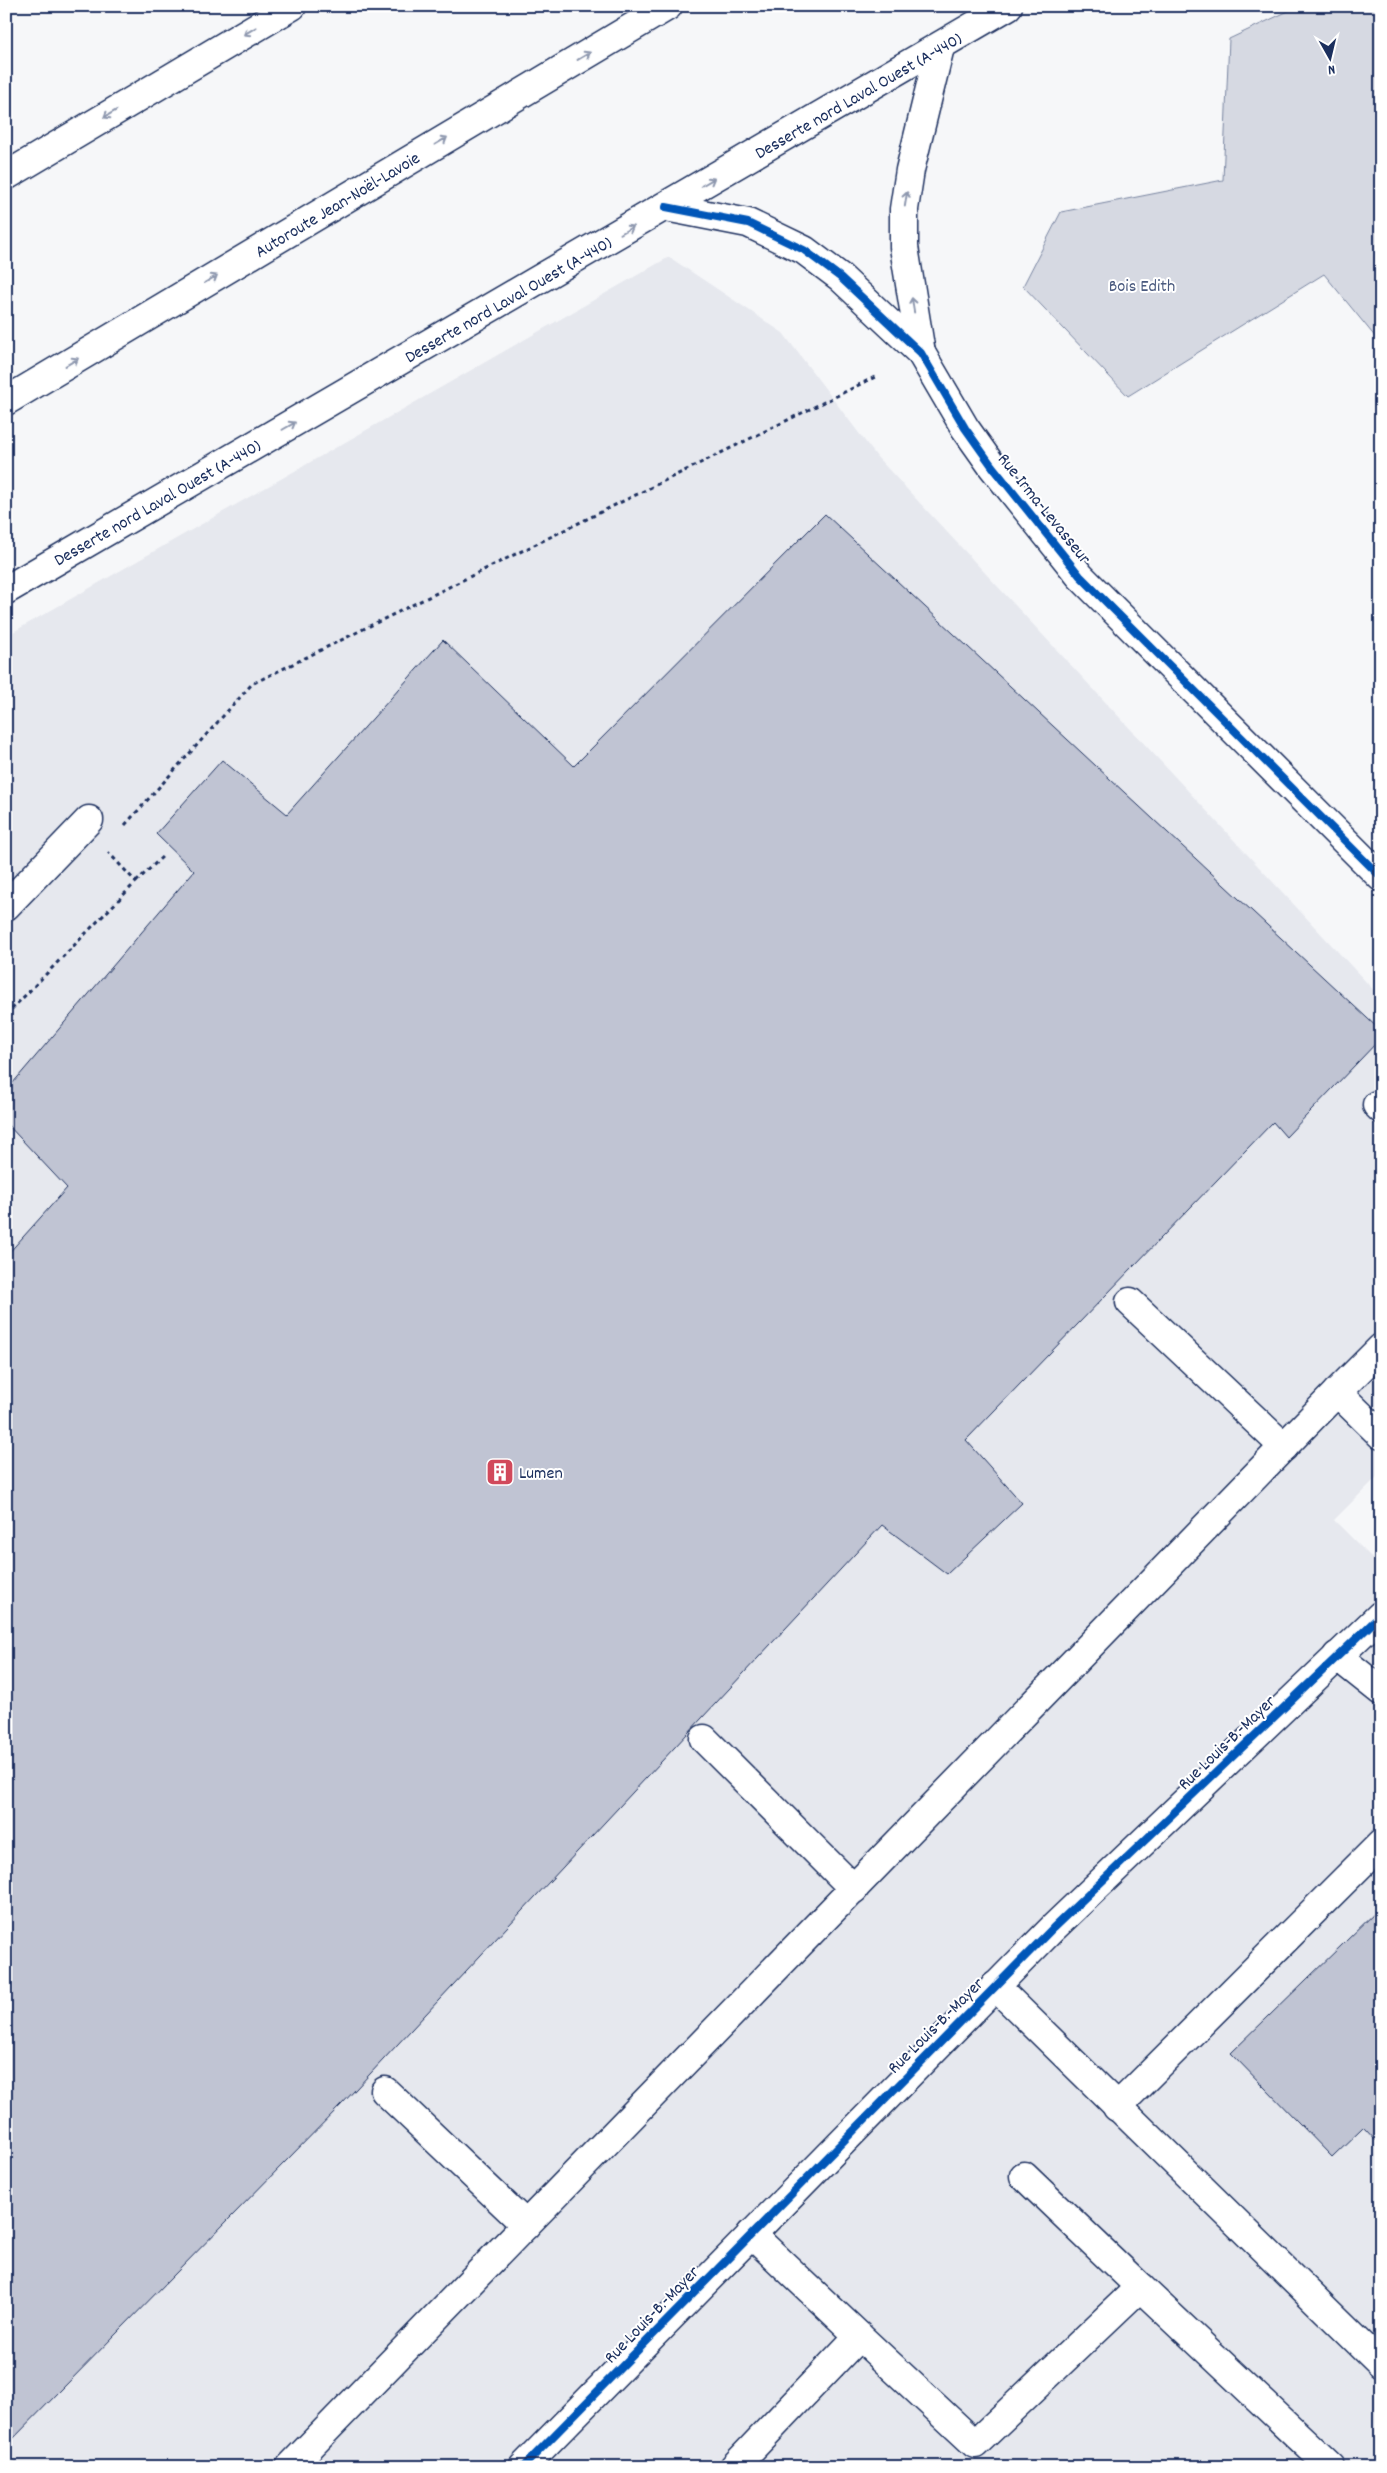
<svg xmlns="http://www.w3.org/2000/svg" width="1387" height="2473" viewBox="0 0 1387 2473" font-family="Dekko,sans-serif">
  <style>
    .built { fill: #e6e8ee }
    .green { fill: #d6d9e2; stroke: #7884a0 }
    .building { fill: #c0c4d3; stroke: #1b2f5e }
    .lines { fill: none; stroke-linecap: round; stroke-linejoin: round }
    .minor-casing { stroke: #1b2f5e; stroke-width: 31 }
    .major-casing { stroke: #1b2f5e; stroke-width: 31 }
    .highway-casing { stroke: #1b2f5e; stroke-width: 31 }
    .path { stroke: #1b2f5e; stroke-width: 3; stroke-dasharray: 4 4; stroke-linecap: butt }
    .minor { stroke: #fff; stroke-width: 28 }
    .major { stroke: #fff; stroke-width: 28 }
    .highway { stroke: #fff; stroke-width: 28 }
    .cycleway-casing { stroke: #fff; stroke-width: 11 }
    .cycleway { stroke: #0057b8; stroke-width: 8 }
    .oneway { stroke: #8d97ae }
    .labels { text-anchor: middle; stroke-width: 4; stroke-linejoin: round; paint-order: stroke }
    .street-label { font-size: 18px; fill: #1b2f5e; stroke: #fff }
    .park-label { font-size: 18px; fill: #4a5a7f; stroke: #fff }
    .poi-label { font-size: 18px; fill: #1b2f5e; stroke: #fff; text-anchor: start }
  </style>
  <rect width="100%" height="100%" fill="#f6f7f9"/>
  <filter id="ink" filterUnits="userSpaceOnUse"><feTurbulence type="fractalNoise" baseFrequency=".02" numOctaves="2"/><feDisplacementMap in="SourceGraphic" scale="10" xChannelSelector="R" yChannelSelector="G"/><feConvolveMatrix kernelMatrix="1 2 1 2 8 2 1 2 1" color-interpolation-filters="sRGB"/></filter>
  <g filter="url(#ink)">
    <polygon class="built" points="669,257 783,333 877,457 1381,998 1381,1473 1334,1520 1381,1567 1381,2467 6,2467 6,636"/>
    <polygon class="green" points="1299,6 1381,6 1381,344 1324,274 1128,396 1023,286 1061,212 1223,180 1229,39"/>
    <g class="building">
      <polygon points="825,514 1381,1031 1381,1038 1286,1137 1273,1122 966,1440 1022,1503 947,1574 882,1525 342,2104 6,2446 6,1256 67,1188 6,1123 6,1091 194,871 156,834 222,760 287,814 443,640 574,766"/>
      <polygon points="1381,1907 1381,2146 1363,2127 1332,2157 1231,2053"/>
    </g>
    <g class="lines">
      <defs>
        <g id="minor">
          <polyline points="666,207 748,223 804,250 840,277 921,353 965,428 992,466 1080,576 1381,877"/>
          <polyline points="921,353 904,247 904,209 910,170 940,47"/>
          <polyline points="6,906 89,820"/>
          <polyline points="1377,1105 1381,1109"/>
          <polyline points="1130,1302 1284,1447"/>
          <polyline points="1337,1392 1381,1348"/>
          <polyline points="1337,1656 1381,1691"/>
          <polyline points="704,1739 854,1889"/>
          <polyline points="995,1986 1381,2364"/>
          <polyline points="385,2091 526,2225"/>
          <polyline points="1117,2107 1381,1844"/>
          <polyline points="1024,2176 1140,2287"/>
          <polyline points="859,2336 975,2444 1140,2287 1331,2467"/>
          <polyline points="290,2467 1337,1392 1381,1435"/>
          <polyline points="523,2467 1053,1928 1381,1615"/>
          <polyline points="734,2467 859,2336 751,2234"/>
        </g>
        <polyline id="major" points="6,590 1008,6"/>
        <g id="highway">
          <polyline points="6,176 292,6"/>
          <polyline points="6,401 668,6"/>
        </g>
      </defs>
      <use href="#minor" class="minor-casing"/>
      <use href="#major" class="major-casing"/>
      <use href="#highway" class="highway-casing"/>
      <g class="path">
        <polyline points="125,825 252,684 875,377"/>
        <polyline points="136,882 164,855"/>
        <polyline points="6,1015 136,882 108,852"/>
        <polyline points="6,1179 10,1180"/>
      </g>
      <use href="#minor" class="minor"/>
      <use href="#major" class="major"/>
      <use href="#highway" class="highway"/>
      <defs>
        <g id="cycleway">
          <polyline points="666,207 748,223 804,250 840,277 921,353 965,428 992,466 1080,576 1381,877"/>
          <polyline points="523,2467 1053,1928 1381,1615"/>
        </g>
      </defs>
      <use href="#cycleway" class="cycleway-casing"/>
      <use href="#cycleway" class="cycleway"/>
    </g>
    <defs><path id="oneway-shaft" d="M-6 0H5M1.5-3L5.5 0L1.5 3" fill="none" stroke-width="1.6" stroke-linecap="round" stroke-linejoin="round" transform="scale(1.25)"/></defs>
    <g class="oneway">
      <use href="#oneway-shaft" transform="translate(250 31) rotate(149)"/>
      <use href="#oneway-shaft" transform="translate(584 56) rotate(-31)"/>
      <use href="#oneway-shaft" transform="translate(110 114) rotate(149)"/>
      <use href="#oneway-shaft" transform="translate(441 141) rotate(-31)"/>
      <use href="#oneway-shaft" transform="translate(708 182) rotate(-30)"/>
      <use href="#oneway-shaft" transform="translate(906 199) rotate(-81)"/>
      <use href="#oneway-shaft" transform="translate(627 230) rotate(-30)"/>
      <use href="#oneway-shaft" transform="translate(211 279) rotate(-31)"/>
      <use href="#oneway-shaft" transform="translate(913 305) rotate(-99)"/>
      <use href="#oneway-shaft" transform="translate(72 362) rotate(-31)"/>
      <use href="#oneway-shaft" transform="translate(289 426) rotate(-30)"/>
    </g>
  </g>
  <defs>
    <symbol id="building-square" viewBox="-11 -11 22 22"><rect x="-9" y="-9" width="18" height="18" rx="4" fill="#d1495b" stroke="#fff"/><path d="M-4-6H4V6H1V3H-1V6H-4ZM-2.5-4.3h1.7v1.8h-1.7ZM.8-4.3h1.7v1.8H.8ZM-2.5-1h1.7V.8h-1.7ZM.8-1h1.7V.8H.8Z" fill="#fff"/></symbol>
  </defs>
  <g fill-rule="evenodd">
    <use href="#building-square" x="484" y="1456" width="32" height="32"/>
  </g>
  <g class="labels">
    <g class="street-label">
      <text transform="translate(858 95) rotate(-30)" y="6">Desserte nord Laval Ouest (A-440)</text>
      <text transform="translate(337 204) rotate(-31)" y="6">Autoroute Jean-Noël-Lavoie</text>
      <text transform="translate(508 299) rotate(-30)" y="6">Desserte nord Laval Ouest (A-440)</text>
      <text transform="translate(157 502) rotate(-30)" y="6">Desserte nord Laval Ouest (A-440)</text>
      <text transform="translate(1045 508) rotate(51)" y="6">Rue Irma-Levasseur</text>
      <text transform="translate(1226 1742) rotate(-44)" y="6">Rue Louis-B.-Mayer</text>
      <text transform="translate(935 2025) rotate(-45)" y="6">Rue Louis-B.-Mayer</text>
      <text transform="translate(651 2314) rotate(-46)" y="6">Rue Louis-B.-Mayer</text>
    </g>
    <g class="park-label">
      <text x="1142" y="291">Bois Edith</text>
    </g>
    <g class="poi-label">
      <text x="519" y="1478">Lumen</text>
    </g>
  </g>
  <rect width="1387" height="2473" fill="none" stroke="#fff" stroke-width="25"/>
  <rect x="12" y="12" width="1362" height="2448" fill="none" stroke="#1b2f5e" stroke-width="2" filter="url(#ink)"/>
  <g transform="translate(1330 58) rotate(172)" stroke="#ffffff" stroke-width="4" paint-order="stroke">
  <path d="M0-4L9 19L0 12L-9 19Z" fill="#1b2f5e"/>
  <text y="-8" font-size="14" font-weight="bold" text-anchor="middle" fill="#1b2f5e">N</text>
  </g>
</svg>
